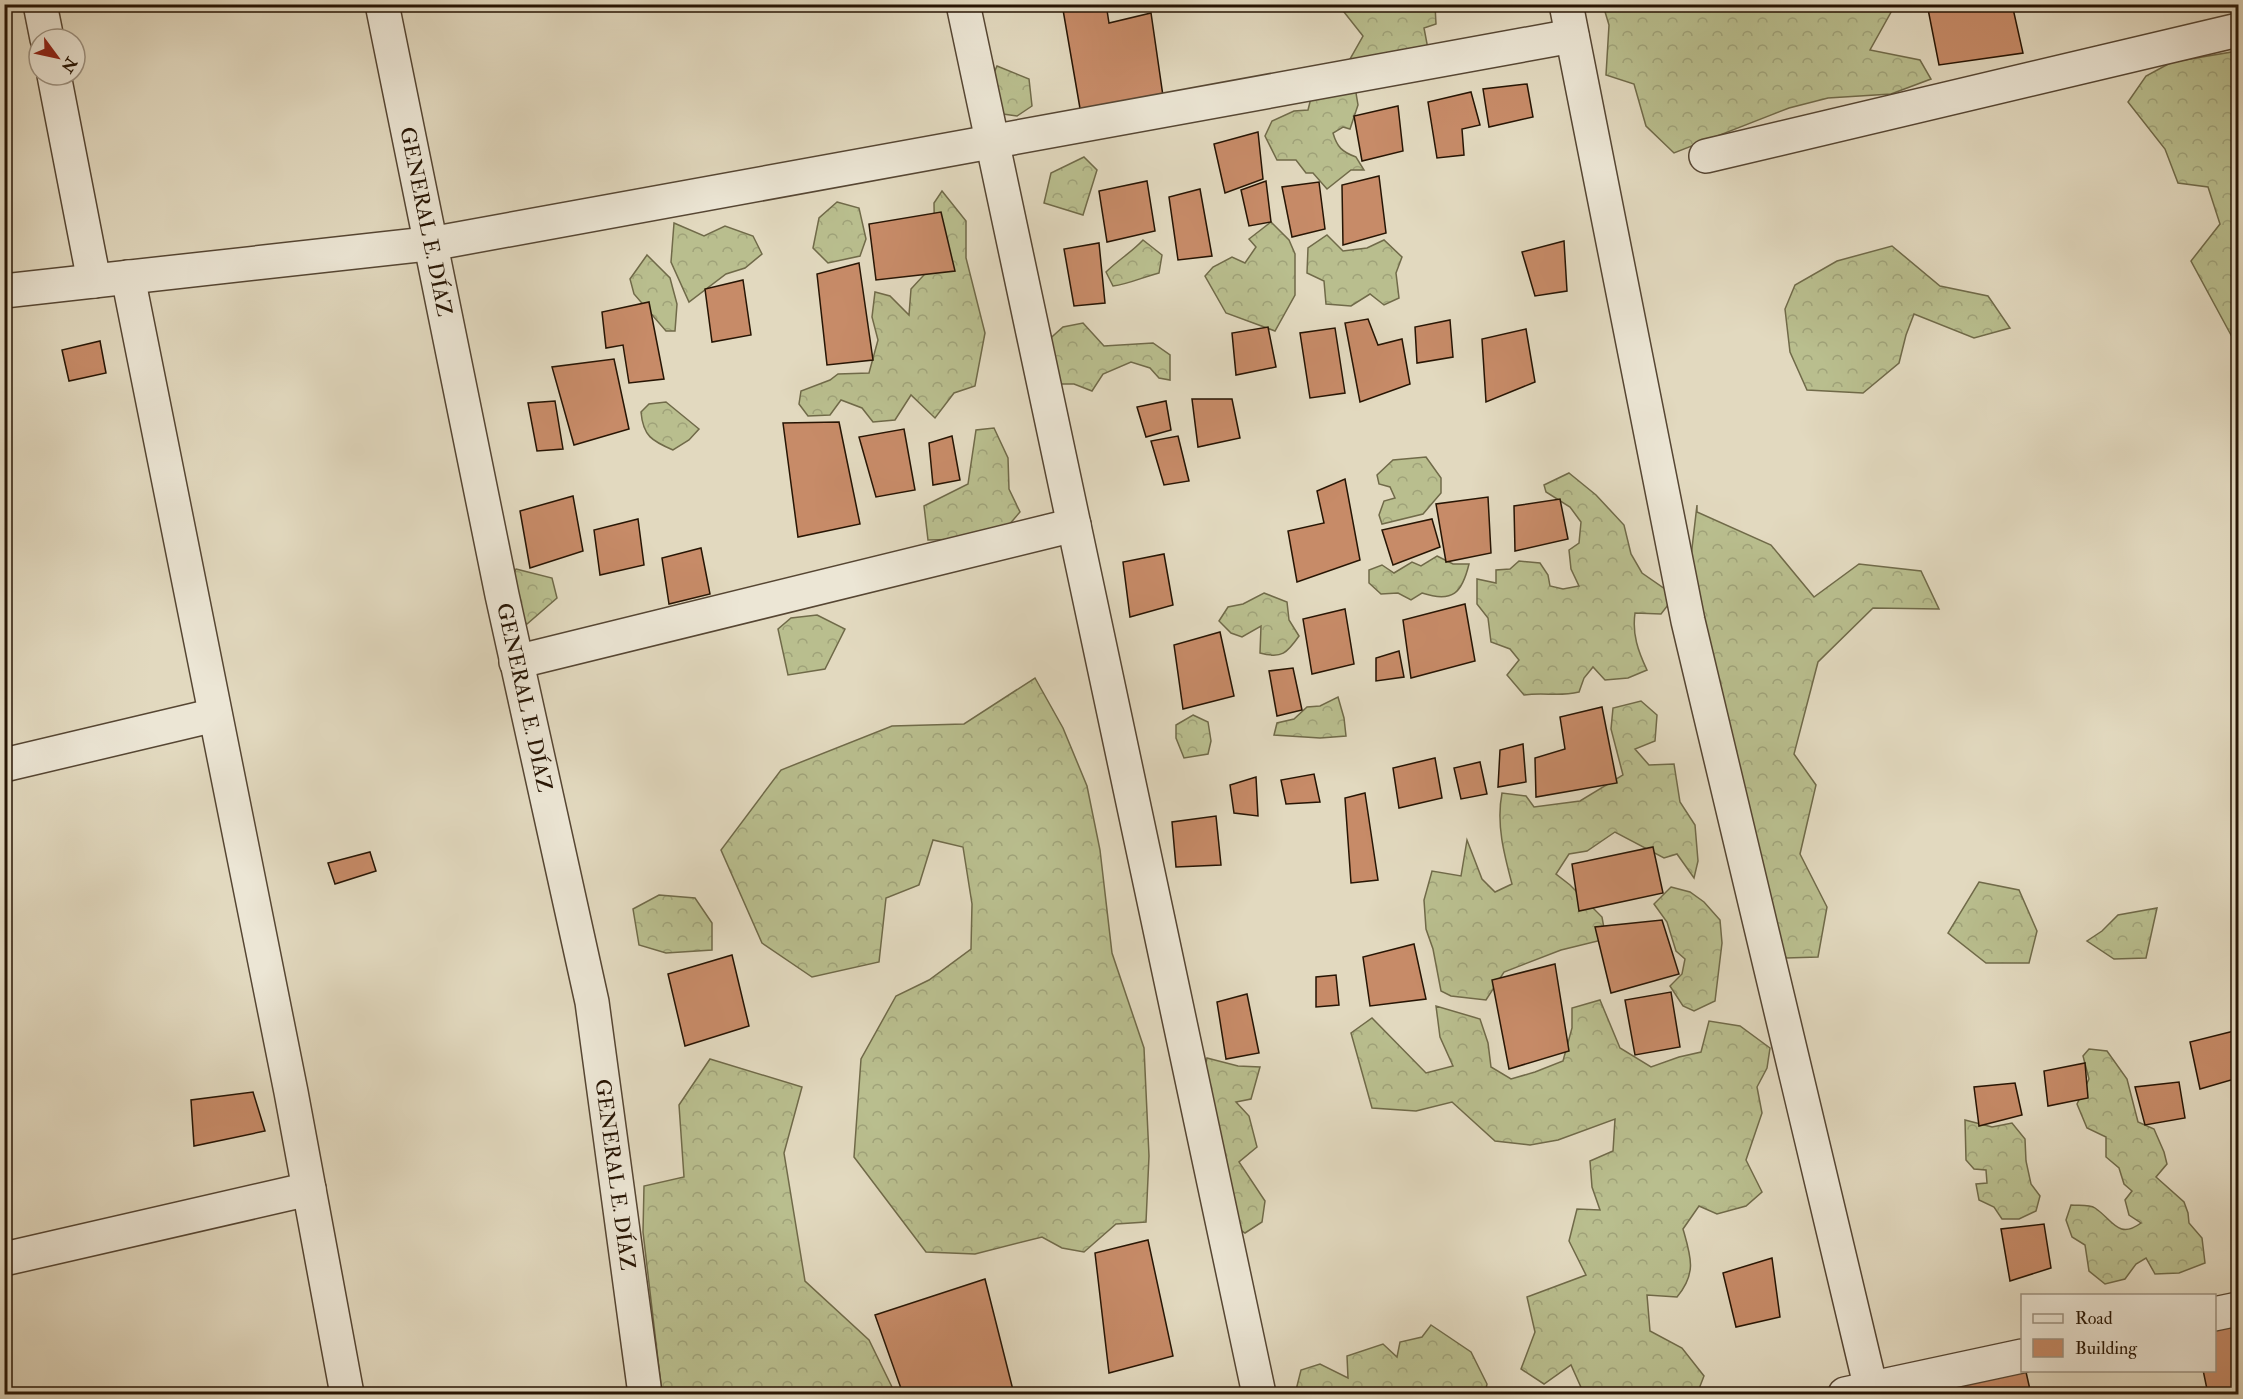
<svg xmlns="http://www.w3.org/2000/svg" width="2243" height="1399" viewBox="0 0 2243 1399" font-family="'IM FELL Double Pica',serif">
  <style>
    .forest { fill: url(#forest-crowns); stroke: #706a49; stroke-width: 1.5 }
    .building { fill: #c78b68; stroke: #271504; stroke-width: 1.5 }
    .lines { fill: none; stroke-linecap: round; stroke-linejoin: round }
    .minor-casing { stroke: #564633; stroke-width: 36 }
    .minor { stroke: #ece6d5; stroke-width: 33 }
    .labels { text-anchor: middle; stroke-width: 5; stroke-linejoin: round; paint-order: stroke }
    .street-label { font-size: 21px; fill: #271504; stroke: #ece6d5 }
  </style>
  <defs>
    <pattern id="forest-crowns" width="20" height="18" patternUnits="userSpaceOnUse" patternTransform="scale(1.5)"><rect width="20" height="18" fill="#b9be8e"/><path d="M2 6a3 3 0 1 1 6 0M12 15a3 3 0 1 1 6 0" fill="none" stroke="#9fa279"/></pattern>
  </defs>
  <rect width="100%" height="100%" fill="#e2d9bf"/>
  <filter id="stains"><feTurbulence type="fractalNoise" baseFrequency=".00333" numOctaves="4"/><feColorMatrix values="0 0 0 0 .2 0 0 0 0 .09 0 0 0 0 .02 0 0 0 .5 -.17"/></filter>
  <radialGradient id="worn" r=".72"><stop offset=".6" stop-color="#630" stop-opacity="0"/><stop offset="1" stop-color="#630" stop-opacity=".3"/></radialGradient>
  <g class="forest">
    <polygon points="1350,5 1393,5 1395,10 1435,5 1436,24 1424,28 1428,49 1345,68 1363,36 1344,12"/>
    <polygon points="1603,5 1895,5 1870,50 1920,60 1931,79 1891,94 1828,98 1789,108 1674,153 1646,126 1634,84 1606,75 1609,25"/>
    <polygon points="2238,51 2238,142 2237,146 2238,157 2238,348 2191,261 2220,224 2208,187 2178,183 2165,149 2128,102 2146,76 2172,62"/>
    <polygon points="997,66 1029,79 1032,106 1017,116 1003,114 986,91"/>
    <path d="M1355,87L1358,105L1350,129L1343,127L1333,133C1337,147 1342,152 1356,157L1364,170H1351L1327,189L1313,173H1306L1296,160H1277L1265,136L1272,121L1294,111L1308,110L1313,90Z"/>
    <polygon points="1084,157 1097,170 1083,215 1044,203 1051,173"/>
    <polygon points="942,191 966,221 966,258 985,333 975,386 954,393 935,418 911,395 895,420 873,422 862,408 841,400 830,415 808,416 799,404 801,391 830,380 838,374 869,373 878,340 872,317 875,292 890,296 909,315 911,289 935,263 934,203"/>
    <polygon points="837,202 859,208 866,239 860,256 828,263 813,248 819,218"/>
    <polygon points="1271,222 1289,240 1295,254 1295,295 1275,331 1226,313 1205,276 1213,267 1232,257 1245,263 1256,247 1249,239"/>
    <polygon points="674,223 704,236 725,226 753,236 762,254 745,268 726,274 689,302 671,262"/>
    <polygon points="1327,235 1343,251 1367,248 1384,240 1402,257 1396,273 1399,298 1384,305 1370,294 1351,306 1326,304 1324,281 1307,273 1308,248"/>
    <path d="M1143,240L1162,255L1159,273C1143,277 1129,284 1113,286L1106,272C1118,260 1132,252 1143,240Z"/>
    <polygon points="1892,246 1940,286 1988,296 2010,328 1974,338 1914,314 1906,335 1899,363 1863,393 1807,390 1790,352 1785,309 1795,285 1837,261"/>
    <polygon points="647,255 670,278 677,304 675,331 666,331 634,294 630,279"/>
    <polygon points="1083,323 1104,346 1153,343 1170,355 1170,380 1159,378 1150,368 1131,362 1103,374 1092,391 1074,384 1060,384 1044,344 1063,327"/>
    <path d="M666,402L699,429L689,440L673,450C652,441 643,436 641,412L649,404Z"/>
    <polygon points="994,428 1008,458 1009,489 1020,512 1001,534 968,539 928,540 924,506 968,484 976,430"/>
    <polygon points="1426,457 1441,478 1441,493 1423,514 1382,524 1379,515 1384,501 1395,498 1390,487 1379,484 1377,475 1393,460"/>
    <path d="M1569,473L1596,495L1624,525L1631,554L1642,573L1675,596L1661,614L1635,613C1632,634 1638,651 1647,670L1628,678L1605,680L1593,667L1584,678L1579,692C1558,697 1545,692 1524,695L1507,675L1519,660L1510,649L1491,642L1488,618L1477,604V579L1496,583V570L1510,569L1519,561L1540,563L1548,575L1550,586L1563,589L1579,586L1571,569L1569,550L1579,543L1581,522L1570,507L1546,492L1544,485Z"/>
    <polygon points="1697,505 1697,512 1771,545 1814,597 1859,564 1921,571 1939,609 1873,608 1818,662 1794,754 1816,785 1800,854 1827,907 1818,957 1786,958 1763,887 1689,574"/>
    <path d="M1437,556L1453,564H1469C1462,593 1453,603 1422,593L1411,600L1398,593L1381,594L1369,583V570L1382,565L1394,573L1412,562L1421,566Z"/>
    <polygon points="516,569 552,578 557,598 527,624 513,613 504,589"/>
    <path d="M1264,593L1287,602L1289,620L1299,636C1287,653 1282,659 1260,653L1261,626L1242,637L1231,633L1219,621L1228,607L1243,604Z"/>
    <polygon points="817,615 845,629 825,669 788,675 778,629 791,618"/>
    <polygon points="1035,678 1063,728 1087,786 1100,850 1112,953 1144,1048 1149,1156 1146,1222 1116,1224 1084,1252 1062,1248 1042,1237 975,1254 926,1252 854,1157 861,1059 896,996 929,980 971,949 972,904 963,847 933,840 919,885 886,898 879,962 812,977 762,943 721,850 781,770 892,726 964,724"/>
    <polygon points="1338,697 1344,718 1346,736 1320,738 1274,735 1277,723 1294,719 1307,707 1320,706"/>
    <path d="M1641,701L1657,715L1655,741L1635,749L1649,765L1674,764L1680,802L1695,825L1698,861L1694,878L1677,854L1664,858L1615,832L1587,851L1569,854L1556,874L1570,885L1602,917L1606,939L1561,950L1504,972L1486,1000L1451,996L1441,991L1433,949L1426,929L1424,900L1432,871L1461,876L1467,840L1482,879L1495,892L1512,884C1504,854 1496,824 1502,793L1526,796L1534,807L1580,801L1623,775L1611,729L1613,708Z"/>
    <polygon points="1193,715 1208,722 1211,741 1208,754 1184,758 1176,738 1176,725"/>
    <polygon points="1979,882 2019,890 2037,931 2029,963 1986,963 1948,933"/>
    <polygon points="1671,887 1690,892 1704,902 1720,920 1722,943 1715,1001 1694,1011 1683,1006 1670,986 1682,974 1685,959 1676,951 1667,922 1654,904"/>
    <polygon points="659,895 695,898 712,923 712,950 666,953 639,945 633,909"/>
    <polygon points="2157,908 2146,958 2114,959 2087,941 2102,931 2118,915"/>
    <path d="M1600,1000L1620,1048L1651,1067L1679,1057L1701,1052L1709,1021L1740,1026L1770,1048L1767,1068L1757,1087L1762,1113L1746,1160L1762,1192L1746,1206L1717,1214L1699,1206L1683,1229C1691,1257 1697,1273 1677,1297L1647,1295L1650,1331L1682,1348L1704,1376L1697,1394H1584L1571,1365L1544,1384L1521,1369L1535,1332L1527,1297L1586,1275L1569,1241L1577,1209L1600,1210L1592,1187L1590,1161L1613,1151L1615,1119L1558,1140L1530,1145L1495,1141L1452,1102L1416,1111L1372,1108L1351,1033L1372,1018L1426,1073L1453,1066L1440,1037L1436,1006L1480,1019L1488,1043L1491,1067L1511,1079L1535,1072L1563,1061L1572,1028V1008Z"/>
    <path d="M2089,1049L2107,1051L2127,1079L2138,1122L2154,1129L2164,1152L2167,1164L2156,1177L2184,1202L2188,1213L2189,1223L2202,1238L2205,1263L2179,1273L2155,1274L2146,1258L2136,1264L2125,1279L2105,1284L2089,1271L2085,1245L2072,1237L2066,1220L2071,1205C2078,1206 2089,1204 2095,1208C2113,1220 2118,1240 2141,1223L2129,1215L2125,1200L2132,1191L2124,1184L2119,1168L2106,1157V1137L2087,1128L2077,1104L2089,1079L2083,1056Z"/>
    <polygon points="1207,1058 1238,1066 1260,1067 1251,1099 1236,1102 1249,1116 1257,1147 1239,1162 1265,1201 1262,1222 1245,1233 1232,1224 1202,1079"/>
    <polygon points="710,1059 802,1087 784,1153 805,1281 869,1340 892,1387 894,1394 662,1394 643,1232 644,1186 684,1177 679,1105"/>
    <polygon points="1965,1120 1992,1127 2012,1123 2025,1139 2026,1161 2031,1184 2040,1196 2036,1211 2019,1219 2002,1219 1994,1207 1979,1200 1976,1184 1987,1183 1986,1170 1974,1169 1966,1160"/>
    <polygon points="1431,1325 1471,1352 1487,1384 1485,1394 1295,1394 1301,1370 1320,1364 1348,1378 1347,1356 1383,1344 1397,1357 1400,1342 1422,1337"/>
  </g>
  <g class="building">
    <polygon points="1062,4 1106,4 1109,23 1151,13 1164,103 1082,120"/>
    <polygon points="1927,4 2012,4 2023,53 1939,65"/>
    <polygon points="1527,84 1533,117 1489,127 1483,89"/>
    <polygon points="1471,92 1480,125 1462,129 1464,155 1437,158 1428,102"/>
    <polygon points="1398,106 1403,151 1362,161 1354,116"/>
    <polygon points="1258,132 1263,179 1225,193 1214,144"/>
    <polygon points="1379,176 1386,233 1343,245 1342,185"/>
    <polygon points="1147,181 1155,231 1107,242 1099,191"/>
    <polygon points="1266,181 1271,222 1249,226 1241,190"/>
    <polygon points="1319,182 1325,229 1292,237 1282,187"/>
    <polygon points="1200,189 1212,256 1178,260 1169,197"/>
    <polygon points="941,212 955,271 876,280 869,224"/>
    <polygon points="1564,241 1567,291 1535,296 1522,252"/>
    <polygon points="1099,243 1105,303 1074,306 1064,249"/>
    <polygon points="859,263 873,360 827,365 817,274"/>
    <polygon points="743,280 751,335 712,342 705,289"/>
    <polygon points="649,302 664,379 629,383 623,345 606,348 602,312"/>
    <polygon points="1368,319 1378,345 1402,339 1410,384 1360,402 1345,323"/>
    <polygon points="1450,320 1453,357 1417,363 1415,327"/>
    <polygon points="1268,327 1276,367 1236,375 1232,333"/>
    <polygon points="1335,328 1345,393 1310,398 1300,333"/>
    <polygon points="1526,329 1535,382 1486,402 1482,339"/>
    <polygon points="100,341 106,373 69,381 62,350"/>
    <polygon points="614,359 629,429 574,445 552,367"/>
    <polygon points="1192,399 1232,399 1240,438 1198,447"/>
    <polygon points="555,401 563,449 537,451 528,403"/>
    <polygon points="1166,401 1171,430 1146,437 1137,407"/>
    <polygon points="839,422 860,524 798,537 783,423"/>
    <polygon points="904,429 915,490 876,497 859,437"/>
    <polygon points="952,436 960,480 933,485 929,443"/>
    <polygon points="1178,436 1189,481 1164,485 1151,441"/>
    <polygon points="1345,479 1360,560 1297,582 1288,531 1324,523 1317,491"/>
    <polygon points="573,496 583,551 530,568 520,511"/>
    <polygon points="1488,497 1491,553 1446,562 1436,504"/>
    <polygon points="1560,499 1568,539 1515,551 1514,506"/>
    <polygon points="638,519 644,565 600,575 594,530"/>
    <polygon points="1432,519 1440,547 1393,565 1382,530"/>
    <polygon points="701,548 710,594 669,604 662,558"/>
    <polygon points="1164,554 1173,605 1130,617 1123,562"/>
    <polygon points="1465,604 1475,661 1411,678 1403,620"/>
    <polygon points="1345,609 1354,664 1312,674 1303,619"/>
    <polygon points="1220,632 1234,696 1183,709 1174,645"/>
    <polygon points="1399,651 1404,677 1376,681 1376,658"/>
    <polygon points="1293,668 1302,710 1277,716 1269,671"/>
    <polygon points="1602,707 1617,783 1536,797 1535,758 1565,749 1560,717"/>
    <polygon points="1523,744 1526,782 1498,787 1500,750"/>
    <polygon points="1435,758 1442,798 1399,808 1393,768"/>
    <polygon points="1480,762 1487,794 1461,799 1454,768"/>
    <polygon points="1314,774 1320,802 1286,804 1281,780"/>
    <polygon points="1256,777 1258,816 1234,813 1230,785"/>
    <polygon points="1365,793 1378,880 1351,883 1345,798"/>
    <polygon points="1216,816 1221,865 1176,867 1172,822"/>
    <polygon points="1653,847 1663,893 1579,911 1572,864"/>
    <polygon points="370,852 376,871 335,884 328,863"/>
    <polygon points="1662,920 1679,974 1611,993 1595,927"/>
    <polygon points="1414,944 1426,999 1370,1006 1363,957"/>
    <polygon points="732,955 749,1026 685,1046 668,974"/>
    <polygon points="1555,964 1569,1051 1509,1069 1492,980"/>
    <polygon points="1336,975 1339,1005 1316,1007 1316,977"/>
    <polygon points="1671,992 1680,1047 1635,1055 1625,1000"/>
    <polygon points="1247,994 1259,1053 1226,1059 1217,1002"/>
    <polygon points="2238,1030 2238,1078 2200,1089 2190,1042"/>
    <polygon points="2085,1063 2088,1098 2048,1106 2044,1071"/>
    <polygon points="2179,1082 2185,1118 2145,1125 2135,1087"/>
    <polygon points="2015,1083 2022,1115 1979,1126 1974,1087"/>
    <polygon points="253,1092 265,1131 194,1146 191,1100"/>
    <polygon points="2044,1224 2051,1268 2010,1281 2001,1229"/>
    <polygon points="1148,1240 1173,1356 1109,1373 1095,1253"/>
    <polygon points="1772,1258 1780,1317 1736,1327 1723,1273"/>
    <polygon points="985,1279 1014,1394 903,1394 875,1315"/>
    <polygon points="2238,1323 2238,1394 2208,1394 2203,1370 2214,1370 2214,1327"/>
    <polygon points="2026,1372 2031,1394 1962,1394 1958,1381"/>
  </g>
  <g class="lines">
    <defs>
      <g id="minor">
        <polyline points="40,4 47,39"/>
        <path id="s1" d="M382,4L502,595L592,1002L645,1394"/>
        <polyline points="963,4 1259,1394"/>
        <polyline points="1566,4 1688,621 1871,1389"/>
        <polyline points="54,75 94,281"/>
        <polyline points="1706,156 2238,30"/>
        <polyline points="128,277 291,1092 347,1394"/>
        <polyline points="4,291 436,243 1572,36"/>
        <polyline points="516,662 1074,525"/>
        <polyline points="4,765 215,715"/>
        <polyline points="4,1259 309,1189"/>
        <polyline points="2214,1314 2238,1309"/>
        <polyline points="1845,1394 2022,1356"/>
      </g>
    </defs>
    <use href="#minor" class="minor-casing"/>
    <use href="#minor" class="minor"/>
  </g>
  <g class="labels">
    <g class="street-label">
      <text dy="7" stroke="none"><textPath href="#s1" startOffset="222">GENERAL E. DÍAZ</textPath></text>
      <text dy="7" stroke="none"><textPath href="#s1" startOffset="708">GENERAL E. DÍAZ</textPath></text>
      <text dy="7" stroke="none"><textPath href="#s1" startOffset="1194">GENERAL E. DÍAZ</textPath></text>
    </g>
  </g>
  <rect width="2243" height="1399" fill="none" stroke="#e2d9bf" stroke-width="24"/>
  <rect x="6" y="6" width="2231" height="1387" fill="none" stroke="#271504" stroke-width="3"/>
  <rect x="12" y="12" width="2219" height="1375" fill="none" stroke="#271504" stroke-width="1.5"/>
  <rect x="2021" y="1294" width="195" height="78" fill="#ece6d5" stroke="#9d9281" stroke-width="1.5"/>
  <rect x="2033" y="1314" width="30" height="9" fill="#ece6d5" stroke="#9d9281" stroke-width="1.5"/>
  <text x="2075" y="1324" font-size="18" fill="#271504">Road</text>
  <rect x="2033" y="1339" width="30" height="18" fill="#c78b68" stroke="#9d9281" stroke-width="1.5"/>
  <text x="2075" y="1354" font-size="18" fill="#271504">Building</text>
  <g transform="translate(57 57) rotate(123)"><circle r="28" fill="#ece6d5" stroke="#9d9281" stroke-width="1.5"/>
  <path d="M0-4.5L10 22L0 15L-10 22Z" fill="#8f2418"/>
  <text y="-9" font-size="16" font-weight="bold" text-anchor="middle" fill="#271504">N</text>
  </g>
  <rect width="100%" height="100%" filter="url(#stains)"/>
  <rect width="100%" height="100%" fill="url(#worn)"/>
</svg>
